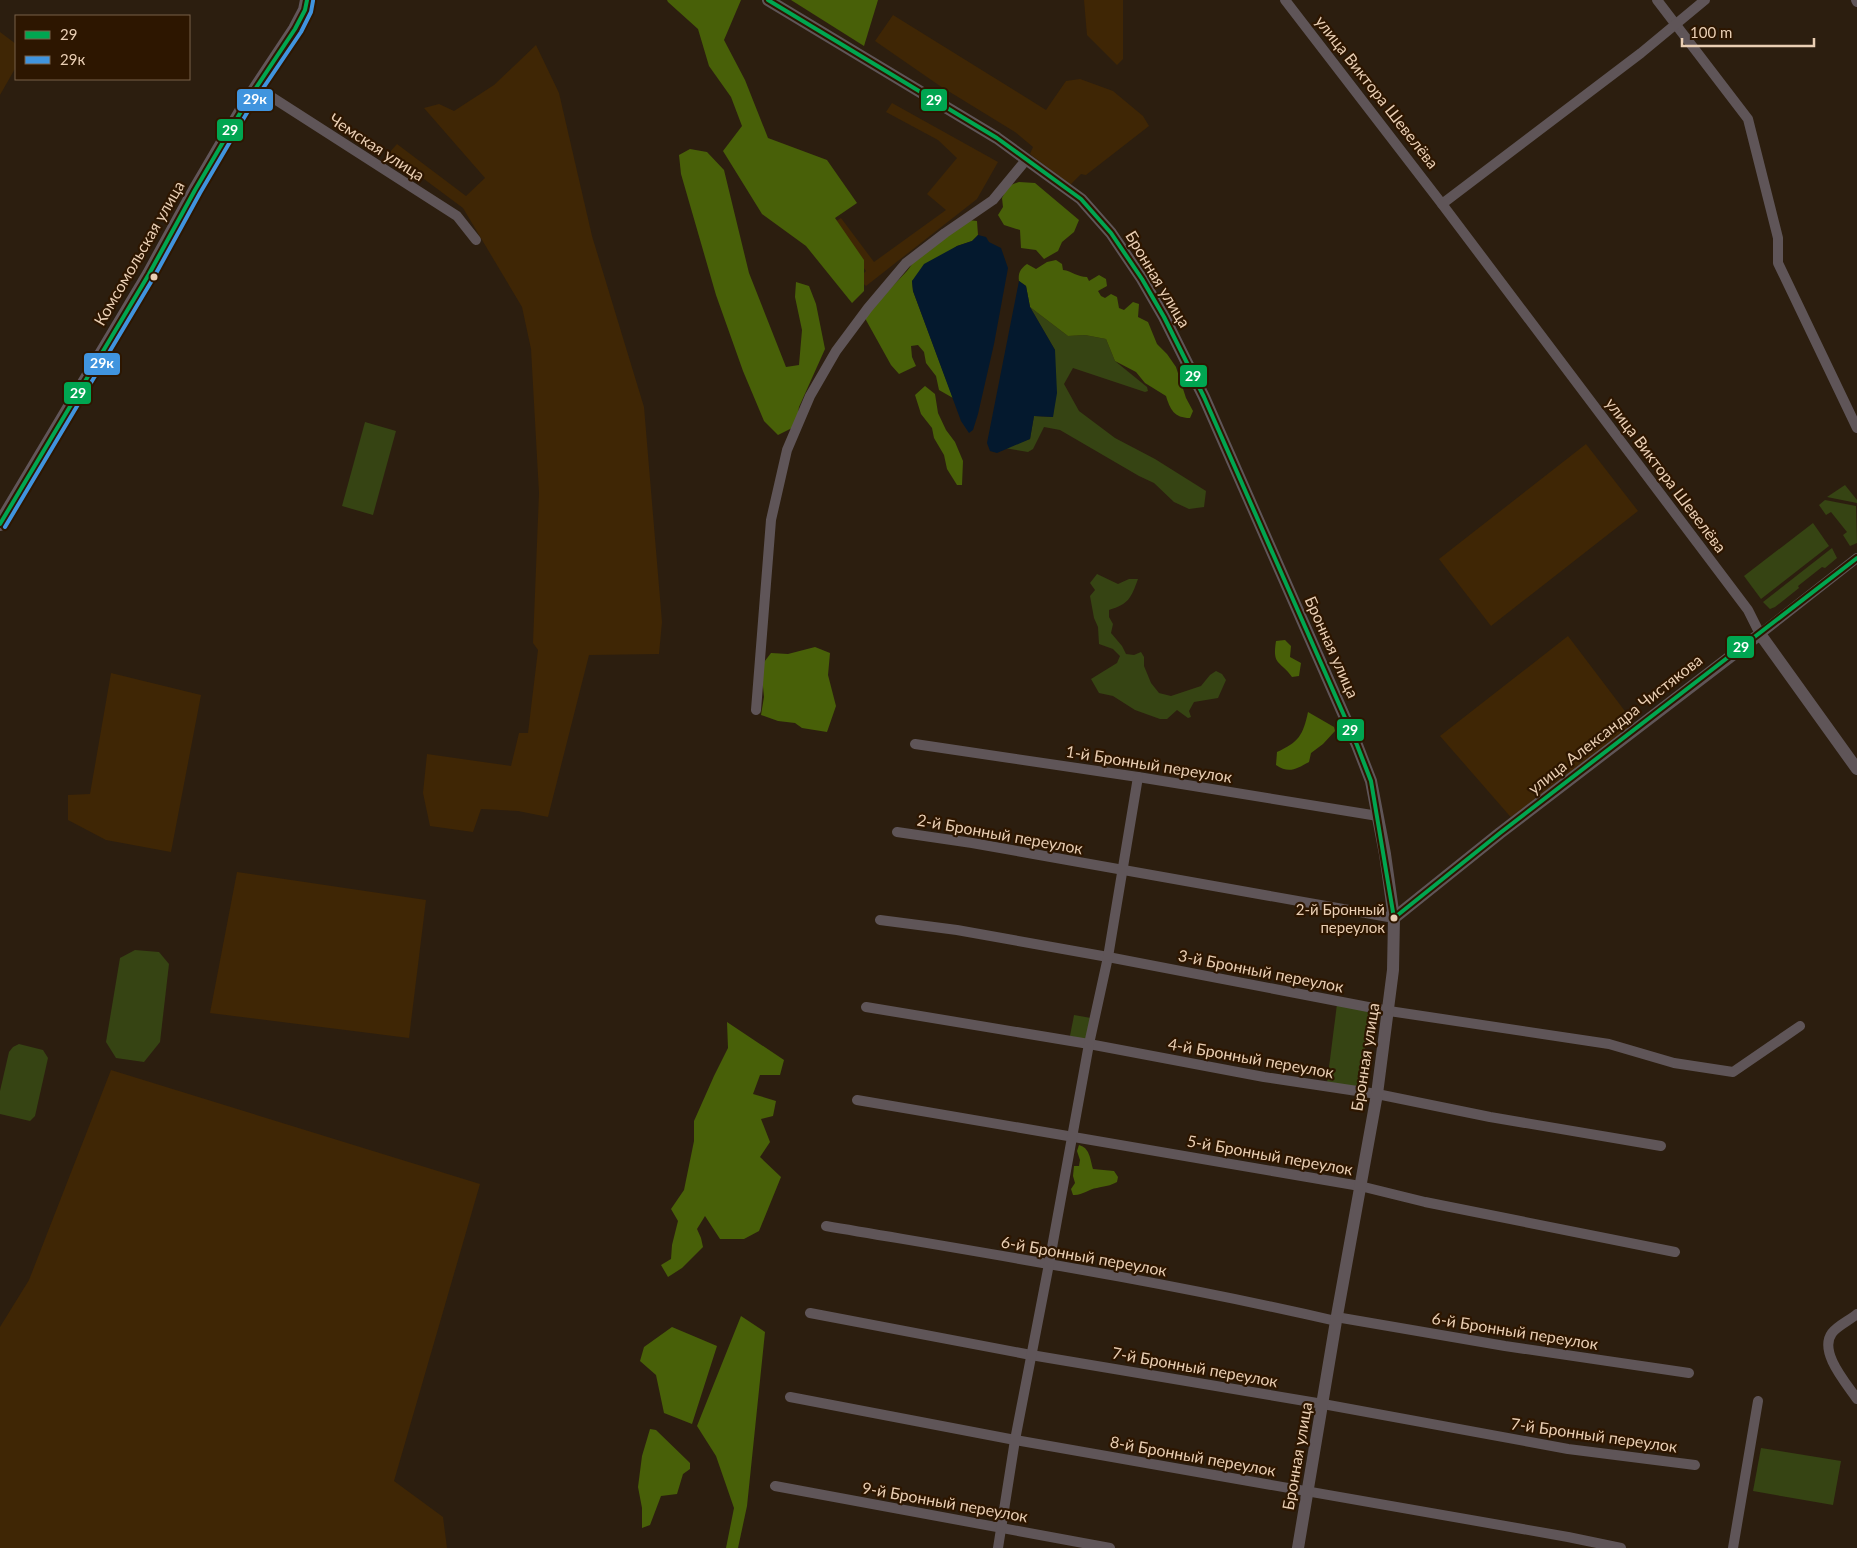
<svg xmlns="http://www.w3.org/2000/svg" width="1857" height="1548" viewBox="0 0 1857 1548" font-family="Lato,sans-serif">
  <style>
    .built { fill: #3f2605 }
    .green { fill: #364413 }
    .forest { fill: #486008 }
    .water { fill: #04192e }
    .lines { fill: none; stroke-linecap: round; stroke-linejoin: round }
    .minor { stroke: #5f5558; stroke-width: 10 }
    .tertiary { stroke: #5f5558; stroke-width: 12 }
    .secondary { stroke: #62565a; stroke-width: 14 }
    .bus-1-casing { stroke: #2d1600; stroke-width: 8 }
    .bus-2-casing { stroke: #2d1600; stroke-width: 8 }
    .bus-1 { stroke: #00a651; stroke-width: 4 }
    .bus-2 { stroke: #4094de; stroke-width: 4 }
    .bus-dot { fill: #e9ceb3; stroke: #2d1600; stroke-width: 2 }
    .labels { text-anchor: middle; stroke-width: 4.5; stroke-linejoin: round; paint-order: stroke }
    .bus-label { font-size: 15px; fill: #e9ceb3; stroke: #2d1600; text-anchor: end }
    .street-label { font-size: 16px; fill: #e9ceb3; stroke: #2d1600 }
    .line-badge { stroke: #2d1600; stroke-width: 2 }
    .badge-label { font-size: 14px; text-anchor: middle; font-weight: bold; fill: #fff }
  </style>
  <rect width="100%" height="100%" fill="#2c1e0f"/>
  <g class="built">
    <polygon points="1084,0 1123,0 1123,59 1117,65 1087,35"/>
    <polygon points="893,15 1046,110 1066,81 1080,79 1113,91 1143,116 1149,126 1086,175 1081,174 1070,185 1030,154 1033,147 1015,132 940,86 875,41"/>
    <polygon points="0,32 16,44 16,67 0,95"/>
    <polygon points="536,45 559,93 592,236 644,407 662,622 659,654 589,655 548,817 518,811 481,809 473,832 430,826 423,793 427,754 511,766 519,733 528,733 538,650 533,643 539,493 531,349 522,307 463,208 389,153 397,144 466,196 485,178 424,108 439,104 454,111 494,85"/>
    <polygon points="892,103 998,162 977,199 866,286 858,279 866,271 832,224 841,218 874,262 946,210 927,194 957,158 938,140 886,112"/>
    <polygon points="1586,444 1638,511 1491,626 1439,559"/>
    <polygon points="1568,636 1637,727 1515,822 1440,736"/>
    <polygon points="111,673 201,695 171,852 106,840 68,820 68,795 90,794"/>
    <polygon points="237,872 426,900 409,1038 210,1013"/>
    <polygon points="111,1070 480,1184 394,1481 443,1517 447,1548 0,1548 0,1327 29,1280"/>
  </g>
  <g class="green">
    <polygon points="1030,307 1068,336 1085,335 1106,339 1115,361 1147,387 1148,391 1145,392 1073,368 1064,384 1079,411 1115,438 1155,459 1206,491 1204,507 1189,509 1174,502 1154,483 1139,476 1060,430 1044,427 1033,449 1028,452 1004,448 1030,439 1034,416 1053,417 1055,350"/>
    <polygon points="365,422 396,431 373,515 342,506"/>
    <polygon points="1845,485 1857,500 1857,503 1827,497"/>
    <polygon points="1825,500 1856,506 1857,543 1850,546 1843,535 1847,532 1831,512 1826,515 1819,505"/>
    <polygon points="1813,523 1829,546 1761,599 1744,576"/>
    <polygon points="1832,548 1837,558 1825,568 1822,567 1798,586 1799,588 1775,607 1770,609 1763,602"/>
    <path d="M1097,574L1118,584L1129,579H1138C1131,598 1129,604 1109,610V617L1113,624L1111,633L1122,646L1126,654L1134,655L1141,652L1144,657V666L1151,683L1159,693L1171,696L1201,686L1210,675L1216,671L1222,674L1226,680L1218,698L1194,702L1189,711L1191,717L1188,718L1177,710L1167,719H1160L1135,710L1113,696L1099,693L1091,679L1117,663L1120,656L1113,649L1099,644L1098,627L1094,618L1090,596L1095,590L1090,583Z"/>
    <polygon points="135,950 159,952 169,964 160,1042 144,1062 116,1058 106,1042 120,958"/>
    <polygon points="1337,1004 1370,1011 1360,1087 1327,1083"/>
    <polygon points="1074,1015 1091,1018 1087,1040 1070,1036"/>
    <polygon points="19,1044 43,1050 48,1058 35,1116 30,1121 0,1114 0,1091 9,1052 13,1047"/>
    <polygon points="1761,1448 1841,1461 1833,1505 1753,1491"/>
  </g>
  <g class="forest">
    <polygon points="667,0 741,0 724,40 745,80 768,138 827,160 857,203 835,218 864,260 864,291 852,303 806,246 762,214 723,151 742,126 731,97 709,66 698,29 668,2"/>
    <polygon points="791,0 878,0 864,46"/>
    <polygon points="690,149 707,152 724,170 749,273 786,367 799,365 802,330 795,297 796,282 809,286 816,304 825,349 799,407 796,426 778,435 764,421 743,371 716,295 681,174 679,155"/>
    <polygon points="1019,182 1035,183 1079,220 1074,232 1062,242 1058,251 1044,259 1036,250 1021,248 1020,230 1004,225 998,215 1003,207 1002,198 1008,186"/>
    <polygon points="968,220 977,221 978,235 972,241 957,246 912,281 913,291 953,398 939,390 936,376 926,363 924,352 918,345 911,346 912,357 916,366 899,374 891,365 866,320 866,314 907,271 916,259"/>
    <path d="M1056,260L1062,264L1063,270C1072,271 1077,277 1087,277L1089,281L1099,275L1106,279L1107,286L1098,291L1101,296L1105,298L1111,294L1117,297L1119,308L1124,310L1133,302L1139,304L1138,317L1148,322L1157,344L1167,354L1176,367L1186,398L1193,411L1190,418C1174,418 1170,409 1166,396L1145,383L1136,372L1115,361L1106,339L1085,335L1068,336L1030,307L1026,286L1019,281C1018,273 1020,269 1027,264L1036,269L1047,262Z"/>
    <polygon points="925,386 935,394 938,413 946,430 955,442 963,461 962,485 957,485 947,469 944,455 934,438 932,428 921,414 915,395"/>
    <path d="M1285,640L1291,646L1290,657L1301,663L1299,676L1292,677C1280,660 1272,666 1276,641Z"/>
    <polygon points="815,647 830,653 828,675 836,706 827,732 802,728 795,723 778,721 761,715 764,697 761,666 771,653 788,654"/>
    <path d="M1308,712L1334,727L1335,731L1323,744L1311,753L1309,762C1296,769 1289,774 1276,765L1277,752C1299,742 1303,735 1308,712Z"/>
    <polygon points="727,1022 784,1060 780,1075 760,1075 753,1094 776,1101 773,1116 761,1119 770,1142 760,1157 781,1177 759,1231 744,1239 720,1239 705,1216 697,1229 701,1238 703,1247 682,1268 668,1277 661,1265 671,1259 672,1245 678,1221 671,1209 684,1190 694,1141 694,1121 714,1076 728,1048"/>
    <path d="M1079,1145C1090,1148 1090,1159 1093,1169L1114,1171L1118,1177L1117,1182C1110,1186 1105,1186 1097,1188C1088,1189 1082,1196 1073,1195L1071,1189L1075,1183L1073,1176L1074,1166H1079L1080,1160L1077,1151Z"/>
    <polygon points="741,1316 765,1332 747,1506 738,1548 726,1548 734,1508 716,1456 697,1426"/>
    <polygon points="672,1327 717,1346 692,1424 664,1413 656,1375 640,1361 644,1347"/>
    <polygon points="650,1429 656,1430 690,1463 690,1469 683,1474 677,1494 661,1496 650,1525 642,1528 642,1508 638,1487 642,1456"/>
  </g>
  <g class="water">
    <polygon points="978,235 986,237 989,242 1001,248 1008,268 994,344 978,414 973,430 969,433 961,421 913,291 912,281 924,264 957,246 972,241"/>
    <polygon points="1019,281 1026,286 1030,307 1055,350 1057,393 1053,417 1034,416 1030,439 997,453 990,451 987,443"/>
  </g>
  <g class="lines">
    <g class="minor">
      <polyline points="1285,0 1442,204"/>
      <polyline points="1657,0 1748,119 1778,238 1778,263 1857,428"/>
      <polyline points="1705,0 1641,53 1442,204 1748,610 1760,634 1857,558"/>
      <polyline points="1856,0 1857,2"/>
      <polyline points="256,87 457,216 476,240"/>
      <polyline points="756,710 771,520 787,450 810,396 836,351 868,308 906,263 945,233 993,200 1026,160"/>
      <polyline points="915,744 1138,777 1378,816"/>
      <polyline points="897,832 972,843 1394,918"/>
      <polyline points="880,920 957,930 1108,957 1389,1011 1609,1044 1674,1063 1733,1072 1800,1026"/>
      <polyline points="866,1007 1089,1044 1264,1077 1377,1094 1490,1117 1661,1146"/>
      <polyline points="857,1100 1360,1186 1425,1202 1675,1252"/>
      <path d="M826,1226C996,1255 1167,1282 1336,1321"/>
      <polyline points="810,1313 1031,1355 1323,1404 1568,1449 1695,1465"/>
      <path d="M1857,1314C1850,1320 1837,1326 1832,1333C1818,1352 1847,1384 1857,1399"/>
      <polyline points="1336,1317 1505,1346 1689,1373"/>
      <polyline points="790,1397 1015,1440 1568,1537 1621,1548"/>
      <polyline points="775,1486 1110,1548"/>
      <polyline points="998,1548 1015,1440 1049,1264 1089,1044 1108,957 1138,777"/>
      <polyline points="1733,1548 1758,1401"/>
    </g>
    <g class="tertiary">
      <polyline points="768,0 997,138 1081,199 1111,233 1142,279 1164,317 1204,397 1357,745 1371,781 1385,854 1394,918 1393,970 1377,1094 1336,1321 1298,1548"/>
      <polyline points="1394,918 1500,833 1760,634 1857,769"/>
    </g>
    <polyline class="secondary" points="0,524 149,274 195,190 246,103 295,29 305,10 307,0"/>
    <defs>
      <g id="bus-1">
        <polyline points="768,0 997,138 1081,199 1111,233 1142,279 1164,317 1204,397 1357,745 1371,781 1394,918"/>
        <polyline points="0,524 149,274 195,190 246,103 295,29 305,10 307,0"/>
        <polyline points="1394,918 1500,833 1857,558"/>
      </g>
      <polyline id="bus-2" points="5,527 154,277 200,193 251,106 301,32 311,12 313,1"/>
    </defs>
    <use href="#bus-1" class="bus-1-casing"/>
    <use href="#bus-2" class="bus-2-casing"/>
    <use href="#bus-1" class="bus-1"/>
    <use href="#bus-2" class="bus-2"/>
  </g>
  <g class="bus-dot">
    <circle cx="154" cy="277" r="4.5"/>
    <circle cx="1394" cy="918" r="4.5"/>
  </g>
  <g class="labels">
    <g class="bus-label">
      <text x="1385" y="915">2-й Бронный<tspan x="1385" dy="18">переулок</tspan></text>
    </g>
    <g class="street-label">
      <text transform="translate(1377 92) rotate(52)" y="6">улица Виктора Шевелёва</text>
      <text transform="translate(377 147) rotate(33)" y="6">Чемская улица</text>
      <text transform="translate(139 253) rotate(-60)" y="6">Комсомольская улица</text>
      <text transform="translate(1158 279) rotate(59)" y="6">Бронная улица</text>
      <text transform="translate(1666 475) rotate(53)" y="6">улица Виктора Шевелёва</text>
      <text transform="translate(1332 647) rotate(66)" y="6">Бронная улица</text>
      <text transform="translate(1615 724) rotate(-38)" y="6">улица Александра Чистякова</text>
      <text transform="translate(1149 764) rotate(9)" y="6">1-й Бронный переулок</text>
      <text transform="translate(1000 834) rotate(10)" y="6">2-й Бронный переулок</text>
      <text transform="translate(1261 971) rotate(11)" y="6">3-й Бронный переулок</text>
      <text transform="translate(1365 1057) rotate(-81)" y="6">Бронная улица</text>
      <text transform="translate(1251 1058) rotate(10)" y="6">4-й Бронный переулок</text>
      <text transform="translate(1270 1155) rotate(10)" y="6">5-й Бронный переулок</text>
      <text transform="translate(1084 1256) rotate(10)" y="6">6-й Бронный переулок</text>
      <text transform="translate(1515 1331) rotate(9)" y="6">6-й Бронный переулок</text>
      <text transform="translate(1195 1367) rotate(10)" y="6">7-й Бронный переулок</text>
      <text transform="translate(1594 1435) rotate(8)" y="6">7-й Бронный переулок</text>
      <text transform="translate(1193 1456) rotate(10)" y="6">8-й Бронный переулок</text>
      <text transform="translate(1297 1456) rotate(-80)" y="6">Бронная улица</text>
      <text transform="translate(945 1502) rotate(10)" y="6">9-й Бронный переулок</text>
    </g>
  </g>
  <g class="line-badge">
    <rect x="236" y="88" width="38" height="24" rx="5" fill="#4094de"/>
    <rect x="920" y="88" width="28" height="24" rx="5" fill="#00a651"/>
    <rect x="216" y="118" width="28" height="24" rx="5" fill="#00a651"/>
    <rect x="83" y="352" width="38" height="24" rx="5" fill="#4094de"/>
    <rect x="1179" y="364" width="29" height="24" rx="5" fill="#00a651"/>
    <rect x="63" y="381" width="29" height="24" rx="5" fill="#00a651"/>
    <rect x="1726" y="635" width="29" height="24" rx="5" fill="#00a651"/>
    <rect x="1336" y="718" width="29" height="24" rx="5" fill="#00a651"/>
  </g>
  <g class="badge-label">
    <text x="255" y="104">29к</text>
    <text x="934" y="105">29</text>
    <text x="230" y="135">29</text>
    <text x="102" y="368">29к</text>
    <text x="1193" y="381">29</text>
    <text x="78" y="398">29</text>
    <text x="1741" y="652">29</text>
    <text x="1350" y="735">29</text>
  </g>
  <rect x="15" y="15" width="175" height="65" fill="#2d1600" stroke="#786048"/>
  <rect x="25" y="31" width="25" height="8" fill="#00a651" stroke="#786048"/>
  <text x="60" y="40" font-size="15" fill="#e9ceb3">29</text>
  <rect x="25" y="56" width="25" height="8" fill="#4094de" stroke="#786048"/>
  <text x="60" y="65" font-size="15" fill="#e9ceb3">29к</text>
  <path d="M1682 38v8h132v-8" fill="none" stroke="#e9ceb3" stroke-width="2.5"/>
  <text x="1690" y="38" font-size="15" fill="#e9ceb3" stroke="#2d1600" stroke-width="4" paint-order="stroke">100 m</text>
</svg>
